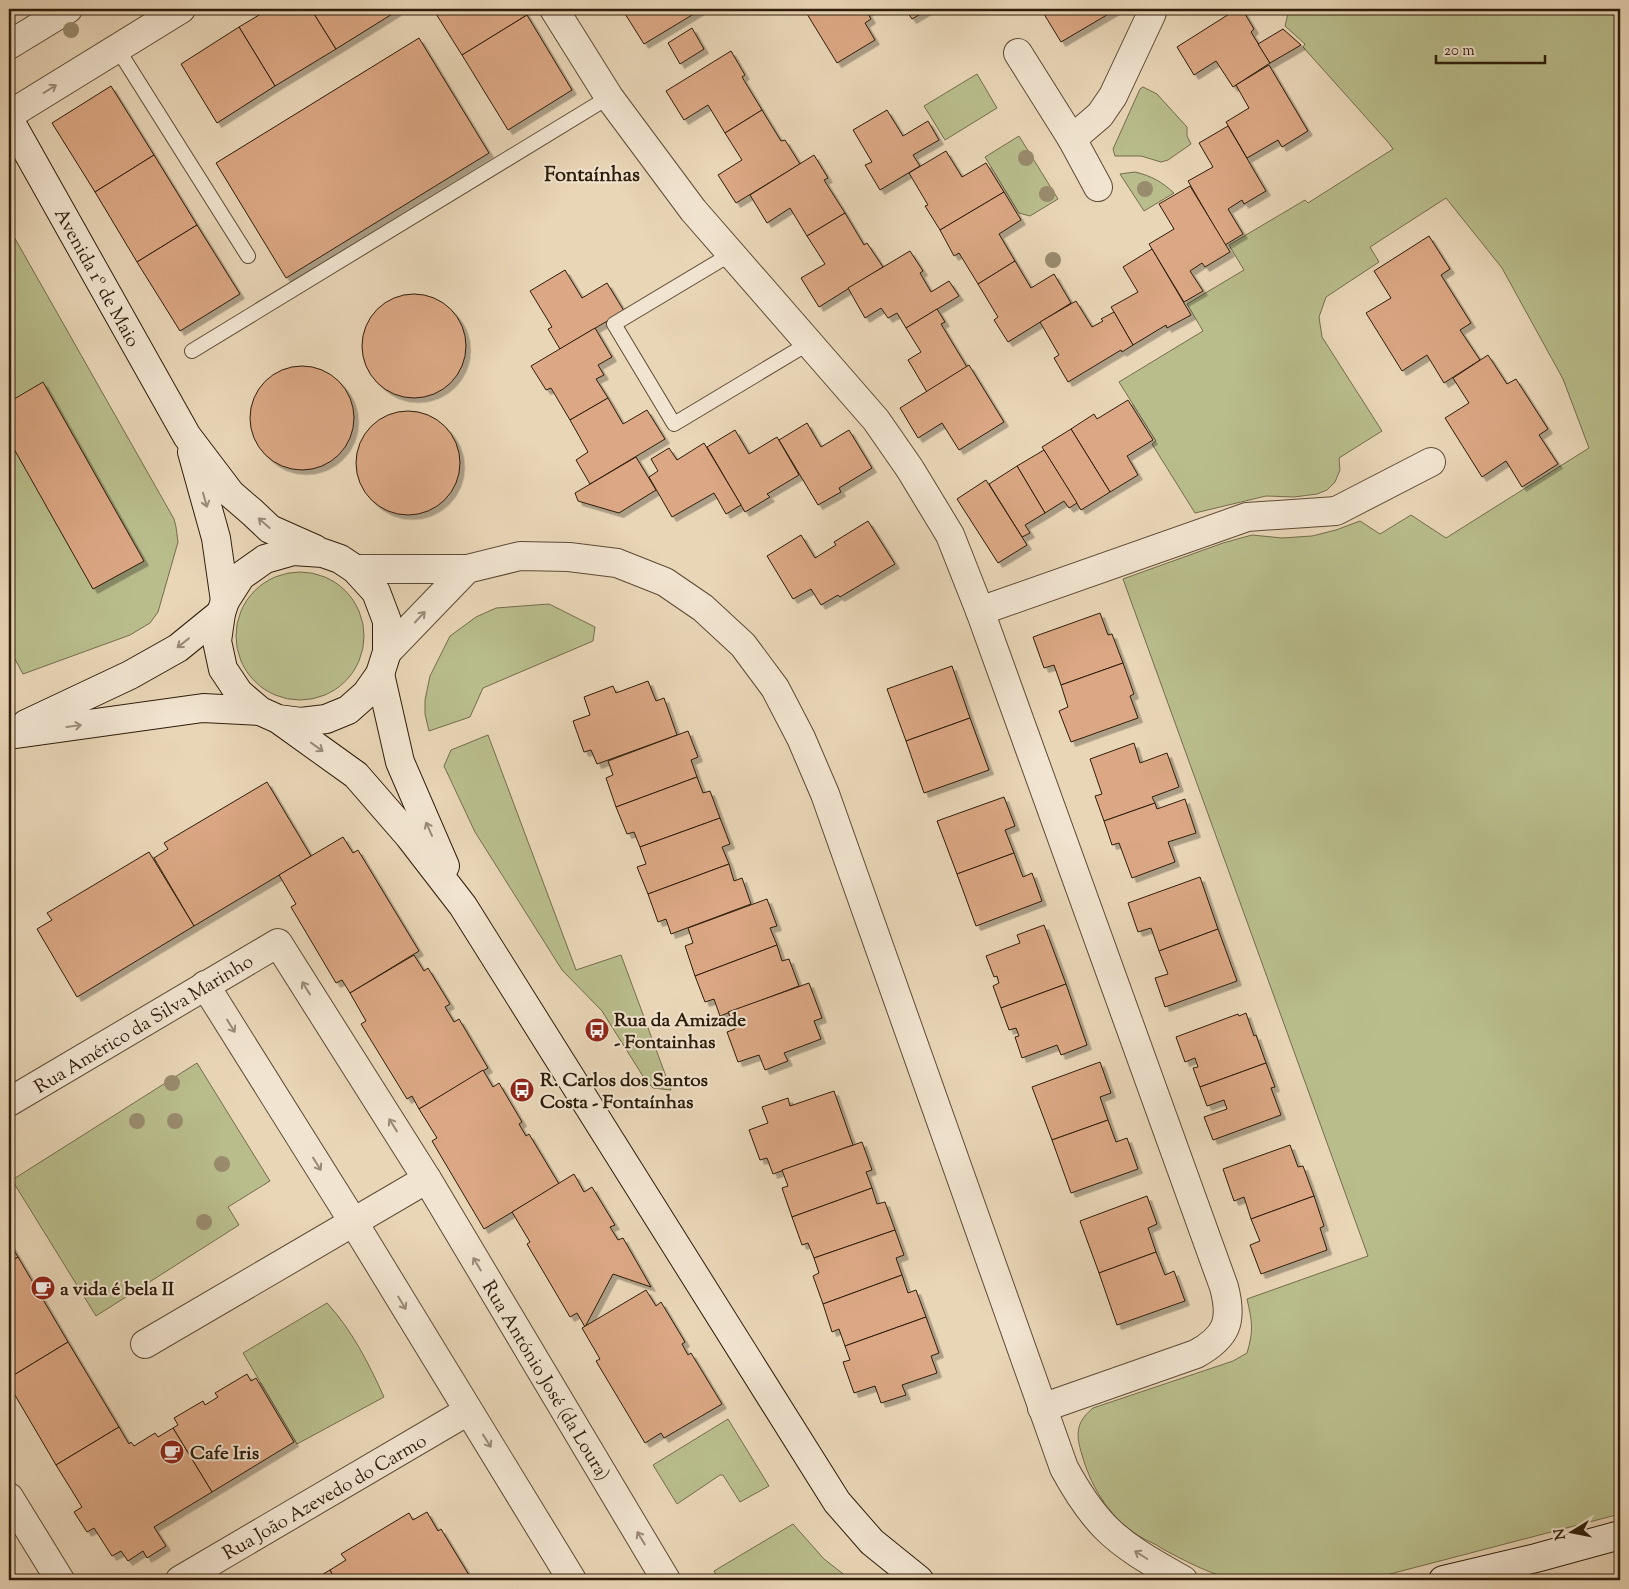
<svg xmlns="http://www.w3.org/2000/svg" width="1629" height="1589" viewBox="0 0 1629 1589" font-family="'Sorts Mill Goudy',serif">
  <style>
    .green { fill: #b9bd8c; stroke: #746d4b }
    .building { fill: #dba784; stroke: #2e1d0a; filter: url(#shadow) }
    .lines { fill: none; stroke-linecap: round; stroke-linejoin: round }
    .lane-casing { stroke: #5d4b35; stroke-width: 16 }
    .street-casing { stroke: #5d4b35; stroke-width: 30 }
    .secondary-casing { stroke: #2e1d0a; stroke-width: 30 }
    .lane { stroke: #f1e4d0; stroke-width: 14 }
    .street { stroke: #f1e4d0; stroke-width: 28 }
    .secondary { stroke: #f1e4d0; stroke-width: 28 }
    .tree { fill: #998b6d }
    .oneway { stroke: #998a77 }
    .labels { text-anchor: middle; stroke-width: 4; stroke-linejoin: round; paint-order: stroke }
    .street-label { font-size: 19px; fill: #2e1d0a; stroke: #f1e4d0 }
    .poi-label { font-size: 19px; font-weight: bold; fill: #2e1d0a; stroke: #f1e4d0; text-anchor: start }
    .neighbourhood-label { font-size: 20px; font-weight: bold; fill: #2e1d0a; stroke: #f1e4d0 }
  </style>
  <defs>
    <filter id="shadow"><feDropShadow dx="4.5" dy="4.5" stdDeviation="0" flood-color="#0004"/></filter>
  </defs>
  <rect width="100%" height="100%" fill="#e9d6b7"/>
  <filter id="stains"><feTurbulence type="fractalNoise" baseFrequency=".004" numOctaves="4"/><feColorMatrix values="0 0 0 0 .2 0 0 0 0 .09 0 0 0 0 .02 0 0 0 .5 -.17"/></filter>
  <radialGradient id="worn" r=".72"><stop offset=".6" stop-color="#630" stop-opacity="0"/><stop offset="1" stop-color="#630" stop-opacity=".3"/></radialGradient>
  <g class="green">
    <path d="M1289,9H1620V1514L1367,1580H1234C1208,1573 1185,1561 1161,1548C1156,1544 1150,1542 1144,1539C1112,1521 1092,1490 1082,1455C1076,1435 1075,1423 1093,1408L1233,1361L1247,1353C1254,1330 1252,1321 1247,1299L1368,1256L1123,579L1223,543L1252,535L1282,538L1312,536L1336,530L1360,521L1380,534L1411,515L1446,538L1589,448L1563,379L1502,268L1446,198L1370,247L1379,262L1326,297L1319,317L1322,337L1382,431L1339,458L1340,470L1335,482L1327,490L1317,494L1294,497L1266,496L1195,513L1152,444L1156,441L1119,382L1203,331L1187,304L1244,270L1229,245L1305,200L1308,203L1393,149L1388,142L1303,47L1305,44L1285,26Z"/>
    <polygon points="977,74 997,108 945,140 924,106"/>
    <polygon points="1143,87 1157,94 1187,127 1187,136 1191,144 1168,160 1161,162 1141,156 1115,156 1113,149 1140,89"/>
    <polygon points="1019,136 1058,199 1030,216 1019,213 985,157"/>
    <path d="M1135,172C1152,176 1162,182 1174,193L1144,211L1120,174Z"/>
    <polygon points="9,228 174,519 176,527 178,542 158,612 150,623 130,635 23,674 9,648"/>
    <circle cx="300" cy="636" r="64"/>
    <polygon points="549,604 595,627 593,641 483,688 470,717 429,731 425,714 425,700 430,676 450,636 476,617 496,608"/>
    <polygon points="488,735 576,970 621,955 671,1090 653,1088 646,1081 602,1011 562,970 475,832 444,766 451,750"/>
    <polygon points="197,1063 270,1181 228,1207 239,1225 96,1316 12,1180"/>
    <path d="M327,1303C352,1330 369,1364 384,1397L297,1444L243,1353Z"/>
    <polygon points="728,1419 769,1486 740,1502 723,1475 720,1475 677,1504 653,1465"/>
    <polygon points="793,1524 824,1559 851,1580 719,1580 714,1571"/>
  </g>
  <g class="building">
    <polygon points="269,9 311,9 336,49 275,86 239,27"/>
    <polygon points="311,9 396,9 397,11 336,49"/>
    <polygon points="433,9 523,9 527,15 462,55"/>
    <polygon points="622,9 702,9 644,44"/>
    <polygon points="804,9 872,9 867,12 871,19 865,23 875,40 837,63"/>
    <polygon points="905,9 929,9 912,19"/>
    <polygon points="1047,9 1117,9 1061,42 1044,14 1048,12"/>
    <polygon points="1237,9 1242,9 1254,29 1251,32 1270,63 1233,87 1216,61 1194,75 1177,47"/>
    <polygon points="527,15 572,90 508,130 462,55"/>
    <polygon points="239,27 275,86 217,123 181,64"/>
    <polygon points="692,28 704,49 680,64 668,43"/>
    <polygon points="1283,29 1301,45 1270,63 1258,44"/>
    <polygon points="419,38 489,153 286,278 216,163"/>
    <polygon points="731,51 745,75 742,77 762,110 725,133 708,105 684,120 666,91"/>
    <polygon points="1269,65 1308,131 1282,147 1278,140 1247,158 1226,122 1249,108 1236,85"/>
    <polygon points="111,86 154,155 95,192 52,123"/>
    <polygon points="762,110 781,141 785,140 800,164 736,203 718,175 742,160 725,133"/>
    <polygon points="887,110 903,136 928,121 939,140 913,155 920,166 880,190 865,165 872,162 853,130"/>
    <polygon points="1228,126 1266,191 1244,204 1242,200 1228,209 1243,234 1225,245 1188,181 1213,167 1199,143"/>
    <polygon points="946,151 962,177 986,163 1004,192 940,230 925,206 928,205 909,173"/>
    <polygon points="154,155 197,225 137,262 95,192"/>
    <polygon points="814,155 828,178 824,180 845,213 807,236 790,208 767,223 750,195"/>
    <polygon points="1190,186 1230,252 1205,267 1202,263 1190,271 1203,291 1184,302 1149,244 1174,229 1159,204"/>
    <polygon points="1004,192 1021,220 999,234 1015,261 978,284 959,253 954,256 940,230"/>
    <polygon points="845,213 864,245 867,243 883,267 819,307 801,278 825,264 807,236"/>
    <polygon points="197,225 240,294 180,331 137,262"/>
    <polygon points="1429,236 1450,269 1441,275 1471,323 1460,330 1480,360 1444,383 1427,355 1402,371 1366,313 1391,298 1374,271"/>
    <polygon points="1152,249 1191,315 1167,328 1166,325 1133,345 1111,307 1138,292 1123,267"/>
    <polygon points="910,251 923,271 920,273 931,292 949,281 959,296 906,328 897,313 888,318 881,308 865,318 848,288"/>
    <polygon points="1015,261 1031,288 1054,274 1071,303 1008,342 994,320 998,317 978,284"/>
    <polygon points="565,270 582,298 607,283 624,311 560,349 548,329 552,327 530,291"/>
    <circle cx="414" cy="346" r="52"/>
    <polygon points="1076,301 1092,327 1103,321 1101,319 1114,312 1133,345 1122,352 1121,350 1068,382 1054,358 1059,355 1040,322"/>
    <polygon points="937,309 945,322 941,324 967,367 927,392 908,360 921,352 906,328"/>
    <polygon points="595,328 612,357 598,365 604,375 596,379 608,398 570,420 551,388 546,390 531,366"/>
    <polygon points="1488,355 1507,384 1516,379 1548,429 1539,435 1558,464 1522,487 1506,461 1482,477 1445,418 1469,403 1453,378"/>
    <polygon points="969,365 1004,422 959,450 942,423 918,438 900,408"/>
    <circle cx="302" cy="418" r="52"/>
    <polygon points="43,382 144,561 93,589 9,440 9,402"/>
    <polygon points="608,398 623,424 647,410 665,439 590,484 576,460 588,452 570,420"/>
    <polygon points="1128,400 1153,440 1127,456 1138,475 1110,492 1071,429 1094,414 1097,419"/>
    <circle cx="408" cy="463" r="52"/>
    <polygon points="807,423 821,447 849,430 872,468 839,488 841,492 818,505 779,440"/>
    <polygon points="1071,429 1110,492 1081,510 1042,447"/>
    <polygon points="735,430 749,454 777,437 799,475 767,494 770,497 745,512 707,447"/>
    <polygon points="704,443 741,505 726,514 714,493 672,517 649,477 658,471 651,459 669,448 677,460"/>
    <polygon points="1044,450 1077,503 1069,508 1064,501 1045,513 1017,466"/>
    <polygon points="636,457 656,490 619,513 578,501 575,493"/>
    <polygon points="1017,466 1045,513 1025,525 1030,533 1022,537 989,484"/>
    <polygon points="986,480 1027,545 998,563 957,499"/>
    <polygon points="868,521 895,564 840,597 838,595 821,605 811,589 793,599 767,556 801,535 815,558 836,545 834,542"/>
    <polygon points="1100,613 1108,635 1112,634 1123,663 1061,685 1054,665 1044,668 1033,637"/>
    <polygon points="1123,663 1134,694 1130,696 1138,718 1071,742 1059,711 1068,707 1061,685"/>
    <polygon points="952,666 970,718 906,741 887,689"/>
    <polygon points="648,681 656,701 664,698 677,735 597,764 591,750 584,752 573,721 590,715 584,697 613,686 616,693"/>
    <polygon points="970,718 989,770 924,793 906,741"/>
    <polygon points="688,731 698,757 691,760 697,777 616,807 606,778 613,775 608,761"/>
    <polygon points="1134,743 1140,763 1167,753 1179,787 1152,797 1155,803 1104,821 1095,796 1102,794 1090,759"/>
    <polygon points="697,777 703,793 710,791 720,818 640,847 634,832 627,834 616,807"/>
    <polygon points="267,782 311,856 194,926 154,858 168,849 164,843"/>
    <polygon points="1004,797 1015,826 1005,830 1014,853 957,874 937,821"/>
    <polygon points="1185,799 1196,833 1168,842 1175,862 1132,878 1119,843 1112,845 1104,821 1155,803 1157,809"/>
    <polygon points="720,818 730,844 722,847 729,864 648,894 637,867 646,864 640,847"/>
    <polygon points="343,837 353,853 358,850 419,951 350,993 342,980 336,983 291,907 296,904 279,875"/>
    <polygon points="149,852 194,926 77,997 37,929 52,920 47,913"/>
    <polygon points="1014,853 1023,877 1032,873 1042,901 976,926 957,874"/>
    <polygon points="729,864 734,881 742,878 751,904 671,934 666,919 658,922 648,894"/>
    <polygon points="1200,877 1218,929 1159,951 1151,928 1138,932 1128,903"/>
    <polygon points="767,899 777,926 770,928 777,945 695,976 685,946 693,943 688,928"/>
    <polygon points="1044,925 1066,984 1001,1008 993,986 999,983 997,976 994,977 986,956 1020,943 1017,935"/>
    <polygon points="1218,929 1237,981 1165,1007 1155,978 1168,974 1159,951"/>
    <polygon points="777,945 782,961 789,959 799,986 720,1016 714,999 705,1002 695,976"/>
    <polygon points="414,955 424,971 428,968 450,1004 445,1007 454,1022 459,1019 488,1068 419,1109 412,1096 407,1099 361,1024 366,1021 350,993"/>
    <polygon points="809,983 822,1018 814,1021 821,1039 784,1053 788,1061 765,1070 759,1055 738,1062 727,1032 735,1029 728,1012"/>
    <polygon points="1066,984 1087,1045 1061,1055 1057,1045 1022,1058 1015,1037 1019,1036 1016,1028 1009,1030 1001,1008"/>
    <polygon points="1246,1013 1254,1036 1256,1035 1266,1063 1200,1087 1193,1068 1198,1067 1195,1058 1185,1062 1176,1037 1238,1014 1239,1016"/>
    <polygon points="1100,1062 1111,1093 1100,1097 1108,1120 1052,1140 1032,1087"/>
    <polygon points="1266,1063 1275,1087 1271,1088 1281,1115 1213,1140 1204,1117 1227,1109 1224,1100 1207,1106 1200,1087"/>
    <polygon points="483,1070 493,1087 499,1083 522,1122 519,1124 526,1136 529,1134 559,1184 484,1229 432,1141 437,1138 419,1109"/>
    <polygon points="834,1091 853,1145 773,1174 767,1158 760,1160 749,1130 768,1123 762,1107 788,1098 790,1106"/>
    <polygon points="1108,1120 1116,1142 1127,1138 1138,1169 1071,1193 1052,1140"/>
    <polygon points="862,1142 872,1170 866,1172 872,1188 792,1217 782,1188 788,1186 782,1170"/>
    <polygon points="1290,1145 1298,1167 1303,1166 1314,1196 1251,1219 1244,1197 1234,1201 1223,1169"/>
    <polygon points="574,1174 584,1192 592,1187 615,1225 610,1227 618,1240 623,1238 651,1287 613,1274 585,1327 577,1313 570,1317 527,1244 530,1242 512,1212"/>
    <polygon points="872,1188 877,1204 885,1202 895,1230 814,1258 808,1243 802,1245 792,1217"/>
    <polygon points="1147,1196 1157,1224 1148,1228 1156,1252 1099,1273 1080,1221"/>
    <polygon points="1314,1196 1324,1226 1320,1228 1327,1250 1261,1274 1250,1245 1260,1241 1251,1219"/>
    <polygon points="895,1230 904,1255 896,1258 902,1275 823,1304 813,1276 819,1273 814,1258"/>
    <polygon points="9,1242 18,1257 9,1263"/>
    <polygon points="1156,1252 1165,1275 1174,1271 1185,1301 1117,1325 1099,1273"/>
    <polygon points="18,1257 68,1342 9,1378 9,1263"/>
    <polygon points="902,1275 908,1293 916,1290 926,1317 845,1346 839,1329 832,1332 823,1304"/>
    <polygon points="646,1290 656,1306 661,1302 685,1342 682,1344 688,1355 691,1353 722,1404 664,1438 661,1433 645,1443 596,1361 600,1359 582,1328"/>
    <polygon points="926,1317 939,1353 931,1356 937,1373 902,1385 906,1395 881,1403 875,1386 854,1393 843,1362 850,1360 845,1346"/>
    <polygon points="68,1342 119,1427 56,1465 9,1385 9,1378"/>
    <polygon points="247,1374 251,1381 256,1378 294,1442 212,1492 173,1428 178,1425 174,1418 203,1401 205,1405 218,1397 215,1393"/>
    <polygon points="119,1427 129,1444 131,1442 134,1446 155,1433 158,1437 173,1428 212,1492 154,1527 166,1546 147,1558 143,1551 128,1561 121,1551 112,1556 94,1528 87,1532 74,1512 82,1507 56,1465"/>
    <polygon points="427,1512 438,1531 441,1529 472,1580 335,1580 330,1570 346,1560 341,1554 409,1513 413,1520"/>
    <polygon points="330,1570 335,1580 313,1580"/>
  </g>
  <g class="lines">
    <defs>
      <g id="lane">
        <polyline points="117,48 248,256"/>
        <polyline points="731,254 614,324 674,424 809,343"/>
        <polyline points="192,351 609,97"/>
      </g>
      <g id="street">
        <path d="M554,9L609,97L693,210L876,420L910,469L950,535L980,611L1224,1287C1233,1321 1227,1337 1196,1354L1042,1408"/>
        <polyline points="9,45 68,9"/>
        <polyline points="1018,53 1072,139 1098,187"/>
        <polyline points="9,115 181,9"/>
        <polyline points="1072,139 1100,115 1113,96 1151,15 1153,9"/>
        <path d="M355,569H467L520,556L569,557L617,563L665,582L703,608L743,645L775,688L801,738L825,794L1064,1468C1076,1490 1089,1511 1106,1528C1128,1550 1157,1565 1183,1580"/>
        <polyline points="980,611 1247,517 1336,511 1431,462"/>
        <polyline points="387,652 467,569"/>
        <polyline points="205,985 354,1223 572,1580"/>
        <polyline points="9,1102 278,943 427,1179 666,1580"/>
        <polyline points="145,1344 427,1179"/>
        <polyline points="9,1497 60,1580"/>
        <polyline points="180,1580 468,1411"/>
      </g>
      <g id="secondary">
        <polyline points="9,119 187,436 231,494 252,512 270,529 315,549"/>
        <polyline points="192,452 216,538 225,601"/>
        <polyline points="380,674 400,762 445,866"/>
        <polyline points="278,719 301,722 326,719 348,710 366,694 380,674 387,652 387,621 376,592 355,569 340,559 323,553 293,551 265,559 241,576 225,601 221,613 217,641 223,669 239,693 260,711 278,719 356,775 409,836 463,906 837,1502 872,1542 919,1580"/>
        <polyline points="26,724 130,675 178,648 221,613"/>
        <polyline points="9,735 203,708 260,711"/>
        <polyline points="1443,1580 1536,1558 1620,1535"/>
      </g>
    </defs>
    <use href="#lane" class="lane-casing"/>
    <use href="#street" class="street-casing"/>
    <use href="#secondary" class="secondary-casing"/>
    <use href="#lane" class="lane"/>
    <use href="#street" class="street"/>
    <use href="#secondary" class="secondary"/>
  </g>
  <g class="tree">
    <circle cx="71" cy="30" r="8"/>
    <circle cx="1026" cy="158" r="8"/>
    <circle cx="1145" cy="189" r="8"/>
    <circle cx="1047" cy="194" r="8"/>
    <circle cx="1053" cy="260" r="8"/>
    <circle cx="172" cy="1083" r="8"/>
    <circle cx="137" cy="1121" r="8"/>
    <circle cx="175" cy="1121" r="8"/>
    <circle cx="222" cy="1164" r="8"/>
    <circle cx="204" cy="1222" r="8"/>
  </g>
  <defs><path id="oneway-shaft" d="M-6 0H5M1.5-3L5.5 0L1.5 3" fill="none" stroke-width="1.6" stroke-linecap="round" stroke-linejoin="round" transform="scale(1.25)"/></defs>
  <g class="oneway">
    <use href="#oneway-shaft" transform="translate(50 89) rotate(-32)"/>
    <use href="#oneway-shaft" transform="translate(205 500) rotate(74)"/>
    <use href="#oneway-shaft" transform="translate(264 523) rotate(-139)"/>
    <use href="#oneway-shaft" transform="translate(420 617) rotate(-47)"/>
    <use href="#oneway-shaft" transform="translate(183 643) rotate(142)"/>
    <use href="#oneway-shaft" transform="translate(74 726) rotate(-8)"/>
    <use href="#oneway-shaft" transform="translate(317 747) rotate(36)"/>
    <use href="#oneway-shaft" transform="translate(429 829) rotate(-114)"/>
    <use href="#oneway-shaft" transform="translate(306 988) rotate(-122)"/>
    <use href="#oneway-shaft" transform="translate(231 1026) rotate(58)"/>
    <use href="#oneway-shaft" transform="translate(393 1125) rotate(-122)"/>
    <use href="#oneway-shaft" transform="translate(317 1164) rotate(58)"/>
    <use href="#oneway-shaft" transform="translate(477 1264) rotate(-121)"/>
    <use href="#oneway-shaft" transform="translate(402 1303) rotate(59)"/>
    <use href="#oneway-shaft" transform="translate(487 1441) rotate(58)"/>
    <use href="#oneway-shaft" transform="translate(641 1538) rotate(-121)"/>
    <use href="#oneway-shaft" transform="translate(1141 1555) rotate(-148)"/>
  </g>
  <defs>
    <symbol id="bus-disc" viewBox="-11 -11 22 22"><circle r="9.5" fill="#8f2418" stroke="#f1e4d0"/><path d="M-5-6H5V4H4V6H2V4H-2V6H-4V4H-5ZM-3.5-4V0h7V-4ZM-3.5 1.2v1.5H-2V1.2ZM2 1.2v1.5H3.5V1.2Z" fill="#fff"/></symbol>
    <symbol id="cafe-disc" viewBox="-11 -11 22 22"><circle r="9.5" fill="#8f2418" stroke="#f1e4d0"/><path d="M-5.5-4.5H6V0H3Q3 3.5 0 3.5H-2.5Q-5.5 3.5-5.5 0ZM3-3.2v2h1.7v-2ZM-6 4.5H4V6H-6Z" fill="#fff"/></symbol>
  </defs>
  <g fill-rule="evenodd">
    <use href="#bus-disc" x="583" y="1016" width="28" height="28"/>
    <use href="#bus-disc" x="508" y="1076" width="28" height="28"/>
    <use href="#cafe-disc" x="29" y="1274" width="28" height="28"/>
    <use href="#cafe-disc" x="158" y="1438" width="28" height="28"/>
  </g>
  <g class="labels">
    <g class="street-label">
      <text transform="translate(98 277) rotate(61)" y="7">Avenida 1º de Maio</text>
      <text transform="translate(143 1023) rotate(-31)" y="7">Rua Américo da Silva Marinho</text>
      <text transform="translate(547 1380) rotate(59)" y="7">Rua António José (da Loura)</text>
      <text transform="translate(324 1496) rotate(-30)" y="7">Rua João Azevedo do Carmo</text>
    </g>
    <g class="poi-label">
      <text x="614" y="1026">Rua da Amizade<tspan x="614" dy="22">- Fontainhas</tspan></text>
      <text x="540" y="1086">R. Carlos dos Santos<tspan x="540" dy="22">Costa - Fontaínhas</tspan></text>
      <text x="60" y="1295">a vida é bela II</text>
      <text x="190" y="1459">Cafe Iris</text>
    </g>
    <g class="neighbourhood-label">
      <text x="592" y="181">Fontaínhas</text>
    </g>
  </g>
  <rect width="1629" height="1589" fill="none" stroke="#e9d6b7" stroke-width="30"/>
  <rect x="10" y="10" width="1609" height="1569" fill="none" stroke="#2e1d0a" stroke-width="2.5"/>
  <rect x="15" y="15" width="1599" height="1559" fill="none" stroke="#2e1d0a"/>
  <g transform="translate(1572 1532) rotate(260)" stroke="#f1e4d0" stroke-width="4" paint-order="stroke">
  <path d="M0-4L9 19L0 12L-9 19Z" fill="#2e1d0a"/>
  <text y="-8" font-size="14" font-weight="bold" text-anchor="middle" fill="#2e1d0a">N</text>
  </g>
  <path d="M1436 55v8h109v-8" fill="none" stroke="#2e1d0a" stroke-width="2.5"/>
  <text x="1444" y="55" font-size="15" fill="#2e1d0a" stroke="#f1e4d0" stroke-width="4" paint-order="stroke">20 m</text>
  <rect width="100%" height="100%" filter="url(#stains)"/>
  <rect width="100%" height="100%" fill="url(#worn)"/>
</svg>
